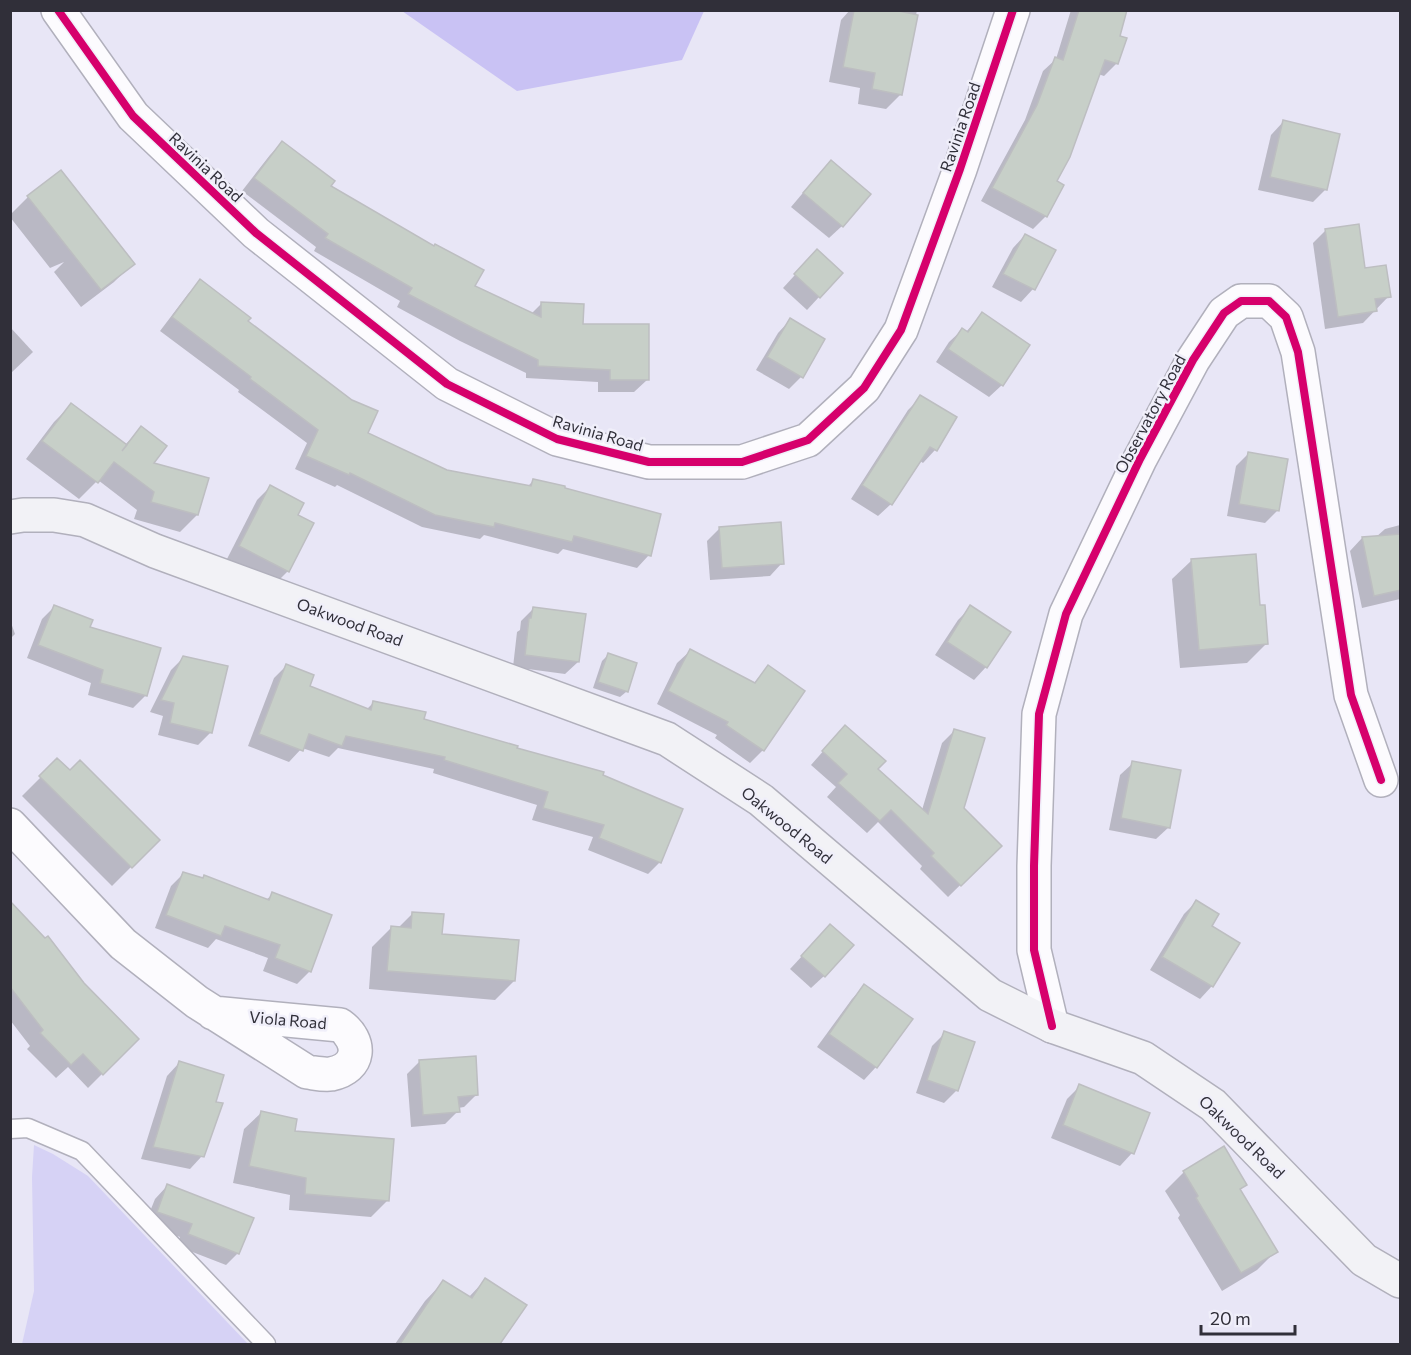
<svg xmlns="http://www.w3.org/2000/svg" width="1411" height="1355" viewBox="0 0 1411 1355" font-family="Commissioner,sans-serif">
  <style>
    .green { fill: #d6d2f5 }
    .forest { fill: #c9c2f4 }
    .shadow { fill: #0003 }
    .building { fill: #c7cfc8; stroke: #bdbec1; stroke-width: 1.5 }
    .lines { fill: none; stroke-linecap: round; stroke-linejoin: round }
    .lane-casing { stroke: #b1b0bc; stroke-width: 21 }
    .street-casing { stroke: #b1b0bc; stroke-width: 36 }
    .secondary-casing { stroke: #b1b0bc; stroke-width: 36 }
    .lane { stroke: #fcfbfe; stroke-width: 18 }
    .street { stroke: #fcfbfe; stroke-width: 33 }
    .secondary { stroke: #f2f2f6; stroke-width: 33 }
    .cycleway-casing { stroke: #f0effa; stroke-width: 11 }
    .cycleway { stroke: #d6006c; stroke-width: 8 }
    .labels { text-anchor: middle; stroke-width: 5; stroke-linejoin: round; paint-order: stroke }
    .street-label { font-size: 16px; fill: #302f39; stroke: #f0effa }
  </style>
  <rect width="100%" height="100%" fill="#e8e6f6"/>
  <polygon class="green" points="34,1145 53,1154 88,1176 248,1344 22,1344 34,1291 32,1177"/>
  <polygon class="forest" points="402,11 704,11 682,60 517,91"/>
  <g class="shadow">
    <polygon points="850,10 917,10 901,94 886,109 858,104 860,88 829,82 841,20"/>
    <polygon points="1071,10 1126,10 1118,37 1117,63 1104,76 1098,74 1055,182 1046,216 1033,229 981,201 1025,120 1043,71 1056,59"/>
    <polygon points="1283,122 1326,189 1313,202 1258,190 1271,135"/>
    <polygon points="282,143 329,187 473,286 531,314 542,303 581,325 647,380 634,392 598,392 598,382 526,378 526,373 460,341 397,307 400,301 314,251 316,247 242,191 270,155"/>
    <polygon points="831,162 842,226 829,238 791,207 818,175"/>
    <polygon points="28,197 133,263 114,282 81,307 54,272 64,262 50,268 10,217 10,215"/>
    <polygon points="1326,230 1389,296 1363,323 1325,329 1313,243"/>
    <polygon points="1025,235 1054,250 1033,289 1021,302 992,287 1013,248"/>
    <polygon points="805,264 819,297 807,310 783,288"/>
    <polygon points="200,281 366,434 447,472 527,487 534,480 649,555 637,568 563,549 558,554 484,535 480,539 422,527 337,485 335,487 295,469 307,443 238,392 239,390 160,331 188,294"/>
    <polygon points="982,314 1002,385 989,397 936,362 949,342 962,330 966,332"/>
    <polygon points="790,320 801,377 789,389 756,370 778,333"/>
    <polygon points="10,327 33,352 10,374"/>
    <polygon points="921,397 955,418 935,450 923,463 920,461 891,504 878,516 851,499 908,410"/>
    <polygon points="71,405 125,445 141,428 151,464 197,515 180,532 134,519 137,510 98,480 79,499 26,459 54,422"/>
    <polygon points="1249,453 1278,510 1265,523 1227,516 1236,466"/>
    <polygon points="270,487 296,516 288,571 275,584 227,559 257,500"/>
    <polygon points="1400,525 1400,599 1362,608 1350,551 1362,538 1376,537 1385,529"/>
    <polygon points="720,528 782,563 770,576 710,580 707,541"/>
    <polygon points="1191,561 1266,644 1247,663 1180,668 1172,579"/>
    <polygon points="54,607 88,628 146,695 133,708 88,695 91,683 27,658 42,619"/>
    <polygon points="971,607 986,667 974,680 935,655 958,620"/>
    <polygon points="534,608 578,662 565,674 513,667 517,632 520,630 521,621"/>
    <polygon points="10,620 15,634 10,639"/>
    <polygon points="690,651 753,684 768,667 803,692 763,750 750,763 715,738 717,735 657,704 677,663"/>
    <polygon points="608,655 635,664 626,692 620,697 593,688 602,661"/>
    <polygon points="184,657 211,732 198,745 158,735 163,716 150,712 171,670"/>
    <polygon points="286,666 308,687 366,710 373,703 601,776 660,862 648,874 588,850 593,837 532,820 537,805 433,773 434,769 338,748 329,757 302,748 289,762 248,746 274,678"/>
    <polygon points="954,731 962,808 1000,846 948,897 920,869 922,866 878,822 867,833 827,797 836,787 811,765 833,740 876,769 922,810 942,743"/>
    <polygon points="58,760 70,772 158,840 112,886 22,796"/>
    <polygon points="1133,763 1169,827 1156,839 1109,830 1120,775"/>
    <polygon points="183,874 266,900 273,894 310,971 297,984 263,971 268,958 216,939 208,948 155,928 171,886"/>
    <polygon points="1196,902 1210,927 1212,986 1200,999 1150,970 1184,914"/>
    <polygon points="10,903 82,984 137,1039 88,1088 68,1067 56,1078 27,1049 30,1046 10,1020"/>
    <polygon points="413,913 440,935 514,981 495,1000 369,989 372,947 391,928 398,928"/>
    <polygon points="818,939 824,976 811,988 790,969"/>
    <polygon points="864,986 876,1067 864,1080 817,1047 852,999"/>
    <polygon points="945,1033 957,1090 944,1103 916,1093 932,1046"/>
    <polygon points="420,1061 476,1095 464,1107 458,1108 458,1111 445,1124 411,1127 407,1074"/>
    <polygon points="179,1063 202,1156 190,1169 141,1159 167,1076"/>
    <polygon points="1080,1086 1132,1153 1120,1166 1051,1138 1067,1099"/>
    <polygon points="261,1113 293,1132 388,1200 371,1217 289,1210 290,1195 233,1183 244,1129"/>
    <polygon points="1184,1172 1245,1185 1239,1191 1276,1251 1257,1270 1222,1291 1178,1218 1180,1215 1165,1191"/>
    <polygon points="167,1186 238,1253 226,1265 177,1246 180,1237 145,1224 155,1199"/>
    <polygon points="485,1280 525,1306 499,1344 395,1344 425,1301 443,1282 468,1298"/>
  </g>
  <g class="building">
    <polygon points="854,10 894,10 918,15 902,95 872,89 875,73 843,67"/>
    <polygon points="1079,10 1127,10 1120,36 1127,38 1118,64 1105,60 1070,157 1057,181 1064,185 1047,217 992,188 1037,105 1055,57 1063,60"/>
    <polygon points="1283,120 1340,134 1327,190 1270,177"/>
    <polygon points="282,141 335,181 331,186 434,246 435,244 484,270 475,286 541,317 541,302 584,304 583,324 649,324 649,380 610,380 610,370 538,366 538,360 473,328 408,294 412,288 325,238 328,234 254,178"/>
    <polygon points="831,160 871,194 843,227 803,193"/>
    <polygon points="61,170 135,264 101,290 27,196"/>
    <polygon points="1359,224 1365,268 1386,265 1391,297 1375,299 1377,311 1338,317 1325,229"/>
    <polygon points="1025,234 1056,250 1035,290 1003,274"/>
    <polygon points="817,249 843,273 820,298 794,274"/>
    <polygon points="200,279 251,318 248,321 352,400 378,411 368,433 447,470 531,486 533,479 565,486 565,488 661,514 651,556 574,536 572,542 495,523 494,527 435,515 350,473 349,475 306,456 318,430 250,379 251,377 172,317"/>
    <polygon points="982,312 1030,345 1003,386 948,349 962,328 968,332"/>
    <polygon points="790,318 825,339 803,378 767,357"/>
    <polygon points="920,395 957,417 937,451 930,447 892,505 862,485"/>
    <polygon points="71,403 127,445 122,451 141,426 167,446 154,463 209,478 198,515 151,502 154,492 114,462 98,483 42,441"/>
    <polygon points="1248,452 1288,459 1279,511 1239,504"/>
    <polygon points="270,485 304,503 298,515 314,523 289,572 239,546"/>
    <polygon points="781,522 784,564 722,568 719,527"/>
    <polygon points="1401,534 1401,590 1374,596 1362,537"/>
    <polygon points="1256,554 1260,605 1265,605 1268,644 1199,650 1191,559"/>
    <polygon points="54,605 93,620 90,627 161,648 147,696 100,683 103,670 38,645"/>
    <polygon points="970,605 1011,632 987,668 947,642"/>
    <polygon points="533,607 586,614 579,662 525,655 529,618 531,618"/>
    <polygon points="690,649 755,683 768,665 805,691 764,751 726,725 728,722 668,691"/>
    <polygon points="608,653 637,663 628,692 598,682"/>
    <polygon points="183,656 228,666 212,733 170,723 174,703 161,700"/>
    <polygon points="286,664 314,675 310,686 371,710 373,701 426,712 424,719 518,746 517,748 604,772 603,775 683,809 661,863 599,838 604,825 543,808 548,792 444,760 445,757 346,736 342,746 309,734 303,751 259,734"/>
    <polygon points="845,725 886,761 878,769 928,814 954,729 985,738 964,808 1002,846 961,886 931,856 934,853 891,810 880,821 838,783 847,774 822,751"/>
    <polygon points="57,758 70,770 80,760 160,840 132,868 39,776"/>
    <polygon points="1132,761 1181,770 1170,828 1121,818"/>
    <polygon points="183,872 203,878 204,875 269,900 272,892 332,915 311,972 275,958 280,945 225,926 221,936 166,915"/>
    <polygon points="1196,900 1219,914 1212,926 1240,943 1213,987 1162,957"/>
    <polygon points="10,901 45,938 48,936 84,983 139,1039 103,1075 83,1054 71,1065 40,1033 43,1030 10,987"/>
    <polygon points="412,912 444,914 442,934 519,940 515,981 387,971 391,926 411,928"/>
    <polygon points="830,924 854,945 825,977 801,956"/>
    <polygon points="864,984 913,1019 877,1068 829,1034"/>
    <polygon points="944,1031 975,1042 958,1091 927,1080"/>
    <polygon points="476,1056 478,1095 458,1097 460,1112 423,1115 419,1060"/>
    <polygon points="179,1061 224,1075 216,1102 223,1103 204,1157 153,1147"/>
    <polygon points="1079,1084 1150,1113 1134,1154 1063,1125"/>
    <polygon points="261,1111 297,1119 295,1131 394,1139 389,1201 305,1194 306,1178 249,1166"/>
    <polygon points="1224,1146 1247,1185 1240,1189 1278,1252 1241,1273 1196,1198 1198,1196 1183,1171"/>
    <polygon points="167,1184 254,1218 239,1254 188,1234 192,1224 157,1212"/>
    <polygon points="485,1278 527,1305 500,1344 400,1344 443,1280 472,1298"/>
  </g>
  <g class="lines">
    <defs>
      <polyline id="lane" points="10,1129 28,1128 82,1151 266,1344"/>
      <g id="street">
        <polyline points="58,10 133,116 256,233 447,384 557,439 649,462 742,462 808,440 864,388 901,330 960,169 1013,10"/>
        <path d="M10,825L123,944L197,1002L307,1072C315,1073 323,1075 331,1074C361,1068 362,1041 340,1025L213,1013"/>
        <polyline points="1052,1026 1034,950 1034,866 1039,714 1066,614 1140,459 1193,360 1224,313 1241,301 1269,301 1286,317 1298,352 1351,695 1381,780"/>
      </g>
      <polyline id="secondary" points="10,517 23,515 54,515 85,520 155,551 667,739 761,800 990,995 1052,1026 1143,1058 1213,1105 1364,1260 1400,1281"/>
    </defs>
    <use href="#lane" class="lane-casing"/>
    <use href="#street" class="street-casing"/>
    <use href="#secondary" class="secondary-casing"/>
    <use href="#lane" class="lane"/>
    <use href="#street" class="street"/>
    <use href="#secondary" class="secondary"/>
    <defs>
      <g id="cycleway">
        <polyline points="58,10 133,116 256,233 447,384 557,439 649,462 742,462 808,440 864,388 901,330 960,169 1013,10"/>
        <polyline points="1052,1026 1034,950 1034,866 1039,714 1066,614 1140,459 1193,360 1224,313 1241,301 1269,301 1286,317 1298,352 1351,695 1381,780"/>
      </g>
    </defs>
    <use href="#cycleway" class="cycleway-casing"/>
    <use href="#cycleway" class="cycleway"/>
  </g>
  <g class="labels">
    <g class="street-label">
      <text transform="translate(960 127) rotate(-71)" y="6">Ravinia Road</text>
      <text transform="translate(206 167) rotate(43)" y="6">Ravinia Road</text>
      <text transform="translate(1150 414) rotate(-62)" y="6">Observatory Road</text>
      <text transform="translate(598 433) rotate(16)" y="6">Ravinia Road</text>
      <text transform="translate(350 622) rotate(20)" y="6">Oakwood Road</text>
      <text transform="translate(787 825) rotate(39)" y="6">Oakwood Road</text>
      <text transform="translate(288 1020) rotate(5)" y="6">Viola Road</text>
      <text transform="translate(1242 1137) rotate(44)" y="6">Oakwood Road</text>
    </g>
  </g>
  <rect width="1411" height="1355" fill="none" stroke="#302f39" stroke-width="24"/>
  <path d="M1201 1325v9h94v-9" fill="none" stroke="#302f39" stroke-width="3"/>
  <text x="1210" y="1325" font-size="18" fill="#302f39" stroke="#f0effa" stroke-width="4.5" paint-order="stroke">20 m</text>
</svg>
